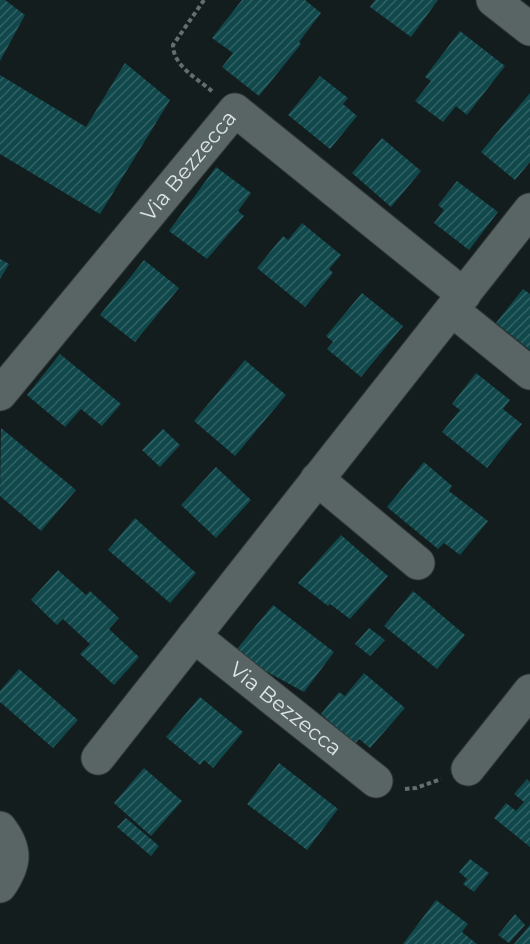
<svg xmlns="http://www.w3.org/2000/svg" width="530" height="944" viewBox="0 0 530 944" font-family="Montserrat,sans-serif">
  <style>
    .building { fill: url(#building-hatch) }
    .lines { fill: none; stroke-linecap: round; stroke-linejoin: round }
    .minor-casing { stroke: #323838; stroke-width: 35 }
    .path { stroke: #656d6d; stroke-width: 4; stroke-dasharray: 4.5 3; stroke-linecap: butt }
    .minor { stroke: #596464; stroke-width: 33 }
    .labels { text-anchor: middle; stroke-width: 4.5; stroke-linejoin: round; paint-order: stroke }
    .street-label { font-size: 21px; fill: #dde4e4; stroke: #040707 }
  </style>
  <defs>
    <pattern id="building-hatch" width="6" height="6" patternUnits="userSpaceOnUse" patternTransform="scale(1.5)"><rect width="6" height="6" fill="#10484b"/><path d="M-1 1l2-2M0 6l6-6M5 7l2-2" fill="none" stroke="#326265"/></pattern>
  </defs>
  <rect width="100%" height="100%" fill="#141d1e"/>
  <g class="building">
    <polygon points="0,0 5,0 25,15 0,61"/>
    <polygon points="242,0 305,0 321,13 299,42 301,44 259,96 222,67 233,53 212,38"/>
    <polygon points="375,0 438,0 411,37 370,7"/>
    <polygon points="460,31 505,66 467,115 456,106 443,122 415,101 431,81 425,77"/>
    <polygon points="125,63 170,100 100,214 0,154 0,75 86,127"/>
    <polygon points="320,76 348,98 343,104 357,116 330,149 288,115"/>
    <polygon points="530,93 530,162 515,180 481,152"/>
    <polygon points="382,138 421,171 391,207 352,173"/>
    <polygon points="216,167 251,193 238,211 244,216 207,259 169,231"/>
    <polygon points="457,181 498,212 469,250 434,223 444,210 438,205"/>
    <polygon points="302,223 341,255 329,269 333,273 305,307 257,268 283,236 288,240"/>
    <polygon points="0,259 9,264 0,279"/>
    <polygon points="144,260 179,288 135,342 100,315"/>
    <polygon points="523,289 530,294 530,350 496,323"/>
    <polygon points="362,293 403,326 361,377 327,349 333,342 326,336"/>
    <polygon points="60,354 121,404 102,426 81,409 65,427 27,395"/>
    <polygon points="245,360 286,395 235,456 194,421"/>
    <polygon points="476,373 510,400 503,409 522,424 487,468 442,432 460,410 452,404"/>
    <polygon points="1,428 76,490 41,531 0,496"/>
    <polygon points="163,429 180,445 160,467 142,450"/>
    <polygon points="424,462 452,486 449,491 488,521 460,555 444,543 438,549 387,507"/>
    <polygon points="216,467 251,500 216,538 181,505"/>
    <polygon points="135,518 196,573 170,603 108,550"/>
    <polygon points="341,535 388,576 350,619 330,604 328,606 298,583"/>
    <polygon points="58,570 86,595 90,591 119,618 109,629 139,657 114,685 80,654 90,644 63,619 57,625 31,600"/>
    <polygon points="413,591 465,635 437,669 384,626"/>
    <polygon points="273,605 334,652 304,692 251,663 236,650"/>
    <polygon points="369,628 385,640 370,656 355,644"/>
    <polygon points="19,669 78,720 53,748 0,702 0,691"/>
    <polygon points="364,673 405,708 370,748 359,739 355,744 321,714 339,692 345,696"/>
    <polygon points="200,697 243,732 213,768 204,760 200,765 166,737"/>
    <polygon points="279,763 338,809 307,850 247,804"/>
    <polygon points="144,768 182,801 151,836 114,803"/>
    <polygon points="527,779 530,782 530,847 494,818 506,803 516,811 524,802 514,794"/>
    <polygon points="126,818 159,846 151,856 117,827"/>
    <polygon points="470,859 489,873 474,892 463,884 467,879 459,872"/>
    <polygon points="436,900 468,924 462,932 477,944 403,944"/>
    <polygon points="515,914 525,925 509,943 498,935"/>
    <polygon points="530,925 530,944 514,944"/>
  </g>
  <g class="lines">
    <defs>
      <g id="minor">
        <polyline points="493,0 530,29"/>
        <polyline points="452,310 530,373"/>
        <path id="s1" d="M0,394L235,110L464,295"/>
        <polyline points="317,479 418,563"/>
        <path id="s2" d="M194,636L376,781"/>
        <polyline points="98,758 530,210"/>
        <polyline points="468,769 530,691"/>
        <path d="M0,828C17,850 15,864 0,886"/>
      </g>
    </defs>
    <use href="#minor" class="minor-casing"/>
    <g class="path">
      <path d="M204,0L173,45C173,66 198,79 213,92"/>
      <polyline points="405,789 416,788 441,779"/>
    </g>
    <use href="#minor" class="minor"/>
  </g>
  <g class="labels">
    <g class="street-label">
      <text dy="7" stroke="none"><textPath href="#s1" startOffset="296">Via Bezzecca</textPath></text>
      <text dy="7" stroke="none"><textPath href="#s2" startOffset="117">Via Bezzecca</textPath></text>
    </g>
  </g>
</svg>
